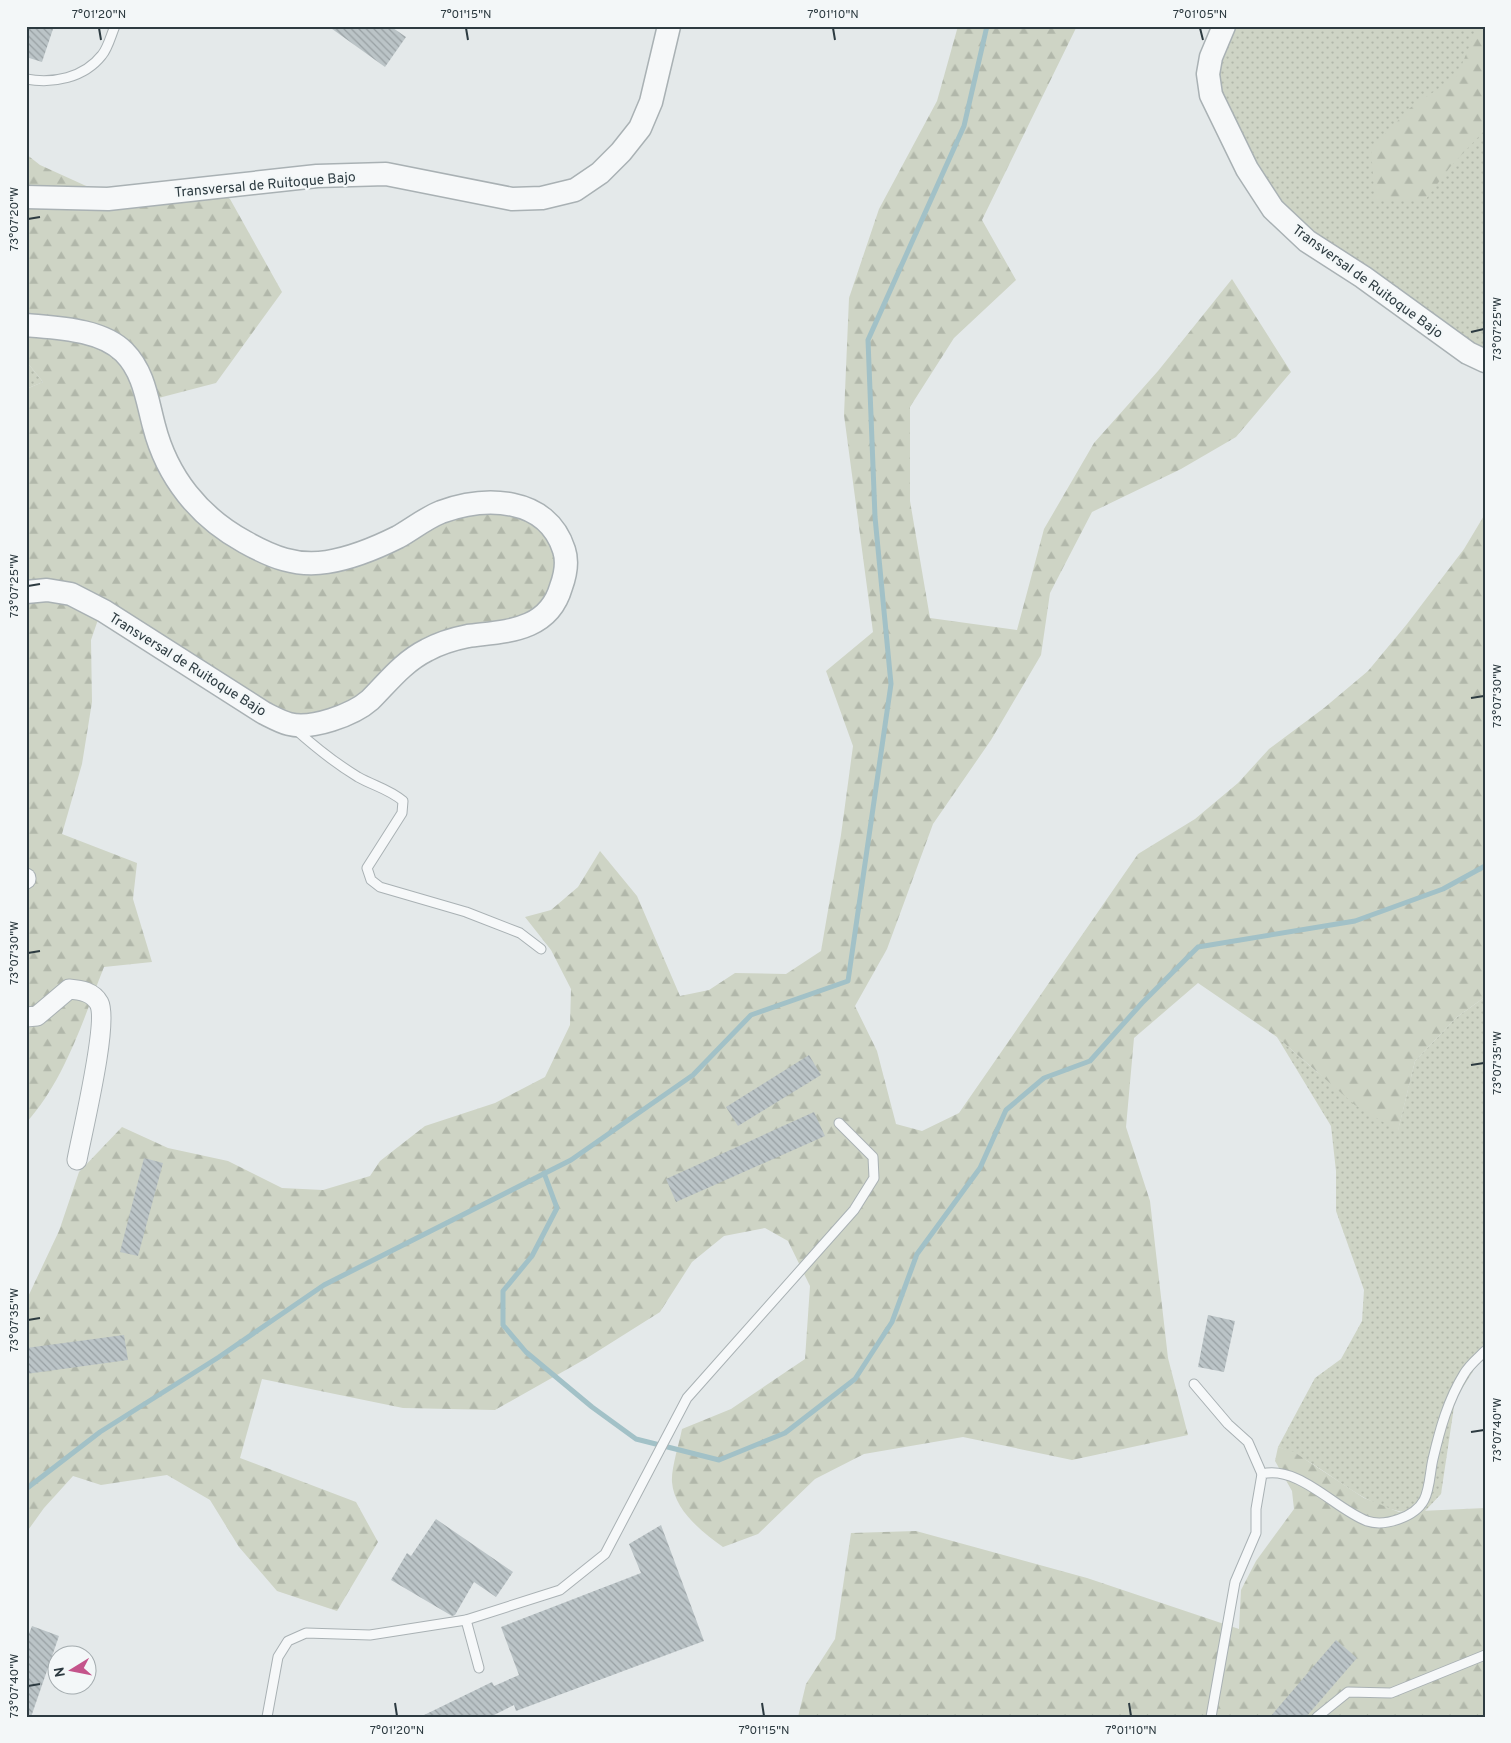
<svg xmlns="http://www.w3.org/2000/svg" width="1511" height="1743" viewBox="0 0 1511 1743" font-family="Overpass,sans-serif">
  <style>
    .grass { fill: url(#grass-dots) }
    .forest { fill: url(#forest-firs) }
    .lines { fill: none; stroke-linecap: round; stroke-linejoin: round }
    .stream { stroke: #a2c1c7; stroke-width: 5 }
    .building { fill: url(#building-back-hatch) }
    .service-casing { stroke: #a9b1b4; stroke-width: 11 }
    .minor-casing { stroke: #a9b1b4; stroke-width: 21 }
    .tertiary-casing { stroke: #a9b1b4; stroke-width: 25 }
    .service { stroke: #f6f8f9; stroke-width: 9 }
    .minor { stroke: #f6f8f9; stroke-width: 19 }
    .tertiary { stroke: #f6f8f9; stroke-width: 22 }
    .ticks { fill: none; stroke: #2d3b41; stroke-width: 2 }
    .labels { text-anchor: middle; stroke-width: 4.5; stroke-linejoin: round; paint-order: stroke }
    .street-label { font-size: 14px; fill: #2d3b41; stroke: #f3f7f8 }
    .neatline { fill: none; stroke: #2d3b41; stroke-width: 2 }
    .ticks-label { font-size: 12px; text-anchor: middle; fill: #2d3b41 }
  </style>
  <defs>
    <pattern id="grass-dots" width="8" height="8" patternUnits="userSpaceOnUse" patternTransform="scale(1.25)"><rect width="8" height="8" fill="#ced4c5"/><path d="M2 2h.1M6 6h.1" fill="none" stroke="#b1b7aa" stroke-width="1.8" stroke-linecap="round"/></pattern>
    <pattern id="forest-firs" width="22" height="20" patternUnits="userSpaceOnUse" patternTransform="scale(1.25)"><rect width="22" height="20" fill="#ced4c5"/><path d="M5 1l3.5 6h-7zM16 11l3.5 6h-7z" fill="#b1b7aa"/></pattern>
    <pattern id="building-back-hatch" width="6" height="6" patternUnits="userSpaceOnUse" patternTransform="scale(1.25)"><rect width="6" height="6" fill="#bbc4c7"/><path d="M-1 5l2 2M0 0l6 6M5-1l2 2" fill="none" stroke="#98a0a3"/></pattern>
  </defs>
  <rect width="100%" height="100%" fill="#e4e9ea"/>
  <g class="grass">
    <polygon points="1224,26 1485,26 1485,359 1307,241 1226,130 1211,57"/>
    <polygon points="26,361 43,382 26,389"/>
    <path d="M1485,997V1352L1455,1400L1441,1494L1425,1511C1417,1511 1406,1513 1398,1511C1353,1501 1321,1461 1278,1447L1315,1378L1341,1359L1362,1321L1364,1290L1336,1211V1171L1331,1126L1277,1037L1317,1072L1398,1130L1415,1061L1457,1017Z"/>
  </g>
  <g class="forest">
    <path d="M958,26H1077L982,220L1016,280L954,338L910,407V501L930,618L1017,630L1044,529L1094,443L1158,371L1232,279L1291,372L1236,437L1181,469L1092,512L1050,593L1041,655L991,740L933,824L887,949L855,1006L877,1051L896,1124L922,1131L959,1113L1138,854L1195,819L1238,783L1269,749L1324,708L1368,671L1407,624L1464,549L1485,514V997L1457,1017L1415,1061L1398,1131L1355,1105L1277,1037L1198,983L1134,1038L1126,1127L1150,1201L1168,1358L1188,1435L1072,1460L963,1437L864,1454L815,1479L758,1534L723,1547C702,1532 674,1510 672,1482C671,1469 679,1444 682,1429L731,1409L805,1359L810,1286L788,1241L765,1228L724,1236L692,1262L660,1312L587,1358L495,1410L403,1408L262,1379L240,1458L356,1502L378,1542L337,1611L277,1591L239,1547L210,1500L167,1475L101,1485L73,1476L44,1508L26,1533V1301L59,1231L79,1172L122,1127L168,1148L228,1161L282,1188L323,1190L370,1176L380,1161L425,1126L495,1103L545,1077L570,1025L571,989L551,950L525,917L551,910L578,887L600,851L637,896L680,996L709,990L735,973L786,974L821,951L841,835L853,746L826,671L873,632L844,415L849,298L879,209L937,101Z"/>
    <polygon points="1478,26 1485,26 1485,130 1450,167 1426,199 1375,201 1371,149 1410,108 1457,76"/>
    <path d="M26,154L40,165L106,195L211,185L230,199L282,292L216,383L147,401L163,460L235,534L324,559L437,509L530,507L563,569L537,616L464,633L366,698L289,721L102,608L91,640L92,702L82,764L62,834L137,863L133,899L152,962L104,967C83,1020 65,1080 26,1123V1032L32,1022L26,1020V389L43,382L26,361Z"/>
    <polygon points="1278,1447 1294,1452 1364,1498 1399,1512 1485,1508 1485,1717 798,1717 806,1684 835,1639 851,1533 916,1531 1087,1578 1239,1629 1241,1590 1256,1561 1294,1509 1292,1491 1275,1461"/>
  </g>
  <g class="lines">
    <g class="stream">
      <polyline points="544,1173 557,1208 532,1256 503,1291 503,1325 526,1352 592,1407 636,1439 719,1460 785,1433 855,1379 892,1322 917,1254 980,1168 1006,1110 1044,1078 1090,1061 1142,1003 1198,947 1355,921 1443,889 1485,866"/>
      <polyline points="26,1489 100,1432 219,1357 324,1285 571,1160 693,1075 751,1015 848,981 891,684 875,517 868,340 964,126 987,26"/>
    </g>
  </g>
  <g class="building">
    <polygon points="26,26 44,26 53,29 42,62 26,57"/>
    <polygon points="328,26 390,26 406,37 385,67"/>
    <polygon points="809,1055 821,1075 738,1126 726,1107"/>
    <polygon points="814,1112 825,1136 676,1202 666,1179"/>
    <polygon points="144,1158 163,1163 138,1256 120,1252"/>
    <polygon points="1208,1315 1235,1321 1224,1372 1198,1367"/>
    <polygon points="124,1335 128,1360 26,1374 26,1348"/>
    <polygon points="436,1519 513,1572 496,1597 474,1582 455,1615 452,1616 391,1580 407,1553 411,1556"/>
    <polygon points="661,1525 704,1641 516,1711 514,1705 490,1717 420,1717 492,1682 494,1686 519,1675 501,1627 641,1573 629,1544"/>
    <polygon points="32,1626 59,1636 31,1717 26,1717 26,1641"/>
    <polygon points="1336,1640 1357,1658 1306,1717 1270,1717"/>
  </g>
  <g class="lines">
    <defs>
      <g id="service">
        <path d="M26,79C53,84 84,78 102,55C108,48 111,35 115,26"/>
        <path d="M295,729C315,747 335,763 358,777C374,786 389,789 403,801L402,813L367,868L371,880L380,887L466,912L520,933L541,949"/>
        <polyline points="1194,1384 1228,1424 1248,1442 1262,1474"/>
        <polyline points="466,1620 479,1668"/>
        <polyline points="267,1717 278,1657 288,1641 306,1633 370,1635 466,1620 560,1590 605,1554 687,1398 854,1210 874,1178 873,1157 839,1123"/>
        <path d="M1211,1717L1235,1582L1256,1533V1509L1262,1474C1299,1465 1335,1509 1367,1521C1385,1527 1415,1517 1424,1500C1430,1489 1430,1471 1433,1459C1440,1429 1448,1400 1464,1374C1469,1365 1478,1358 1485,1351"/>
        <polyline points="1317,1717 1348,1692 1391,1693 1485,1655"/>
      </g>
      <g id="minor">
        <polyline points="26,878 26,879"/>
        <path d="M26,1017L37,1016L69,989C81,990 93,992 99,1003C109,1022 82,1133 77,1160"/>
      </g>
      <g id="tertiary">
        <polyline points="1224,26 1211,57 1208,74 1211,95 1247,169 1273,209 1307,241 1363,277 1468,353 1485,361"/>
        <polyline points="26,197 108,199 317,176 386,174 512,199 542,198 575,190 600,173 621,152 640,128 651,102 669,26"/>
        <path d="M26,325C57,328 101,329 124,352C144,372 147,400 154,426C167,477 199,517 245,542C272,557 296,567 327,562C352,558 376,548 398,537C412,529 426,518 441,512C485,496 547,496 564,550C568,562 565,576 561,587C548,632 505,631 468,636C453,639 440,643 427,650C403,662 388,682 370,700C353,715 311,730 289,724C281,722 272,717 264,713L104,611L71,594L47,590L26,592"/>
      </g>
    </defs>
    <use href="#service" class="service-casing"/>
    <use href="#minor" class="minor-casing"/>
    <use href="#tertiary" class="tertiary-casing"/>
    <use href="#service" class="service"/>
    <use href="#minor" class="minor"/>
    <use href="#tertiary" class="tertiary"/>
  </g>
  <path class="ticks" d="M99,28L101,40M466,28L468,40M833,28L835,40M1200,28L1203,40M28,219L40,217M1471,332L1484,329M28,586L40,584M1471,698L1484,696M28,953L40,951M1471,1065L1484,1063M28,1320L40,1318M1471,1432L1484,1430M28,1686L40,1684M395,1703L397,1716M762,1703L764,1716M1129,1703L1131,1716"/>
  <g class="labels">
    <g class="street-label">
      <text transform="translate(265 184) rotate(-5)" y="5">Transversal de Ruitoque Bajo</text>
      <text transform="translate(1368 281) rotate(36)" y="5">Transversal de Ruitoque Bajo</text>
      <text transform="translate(188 664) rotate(32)" y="5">Transversal de Ruitoque Bajo</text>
    </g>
  </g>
  <rect width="1511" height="1743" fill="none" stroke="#f3f7f8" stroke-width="55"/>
  <g transform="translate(72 1670) rotate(260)"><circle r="24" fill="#f3f7f8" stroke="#a4acaf"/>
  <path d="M0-4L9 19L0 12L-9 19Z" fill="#c4548b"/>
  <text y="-8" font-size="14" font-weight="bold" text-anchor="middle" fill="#2d3b41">N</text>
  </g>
  <rect x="28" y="28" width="1456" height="1688" class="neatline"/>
  <g class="ticks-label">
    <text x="99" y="18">7°01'20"N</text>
    <text x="466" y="18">7°01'15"N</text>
    <text x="833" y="18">7°01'10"N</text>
    <text x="1200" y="18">7°01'05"N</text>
    <text transform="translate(14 219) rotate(-90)" y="4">73°07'20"W</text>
    <text transform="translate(1497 329) rotate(-90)" y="4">73°07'25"W</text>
    <text transform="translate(14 586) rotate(-90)" y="4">73°07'25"W</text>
    <text transform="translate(1497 696) rotate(-90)" y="4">73°07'30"W</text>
    <text transform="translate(14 953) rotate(-90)" y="4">73°07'30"W</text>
    <text transform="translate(1497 1063) rotate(-90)" y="4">73°07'35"W</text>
    <text transform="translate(14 1320) rotate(-90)" y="4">73°07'35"W</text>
    <text transform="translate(1497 1430) rotate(-90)" y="4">73°07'40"W</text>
    <text transform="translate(14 1686) rotate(-90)" y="4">73°07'40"W</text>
    <text x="397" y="1734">7°01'20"N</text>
    <text x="764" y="1734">7°01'15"N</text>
    <text x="1131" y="1734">7°01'10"N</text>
  </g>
</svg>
